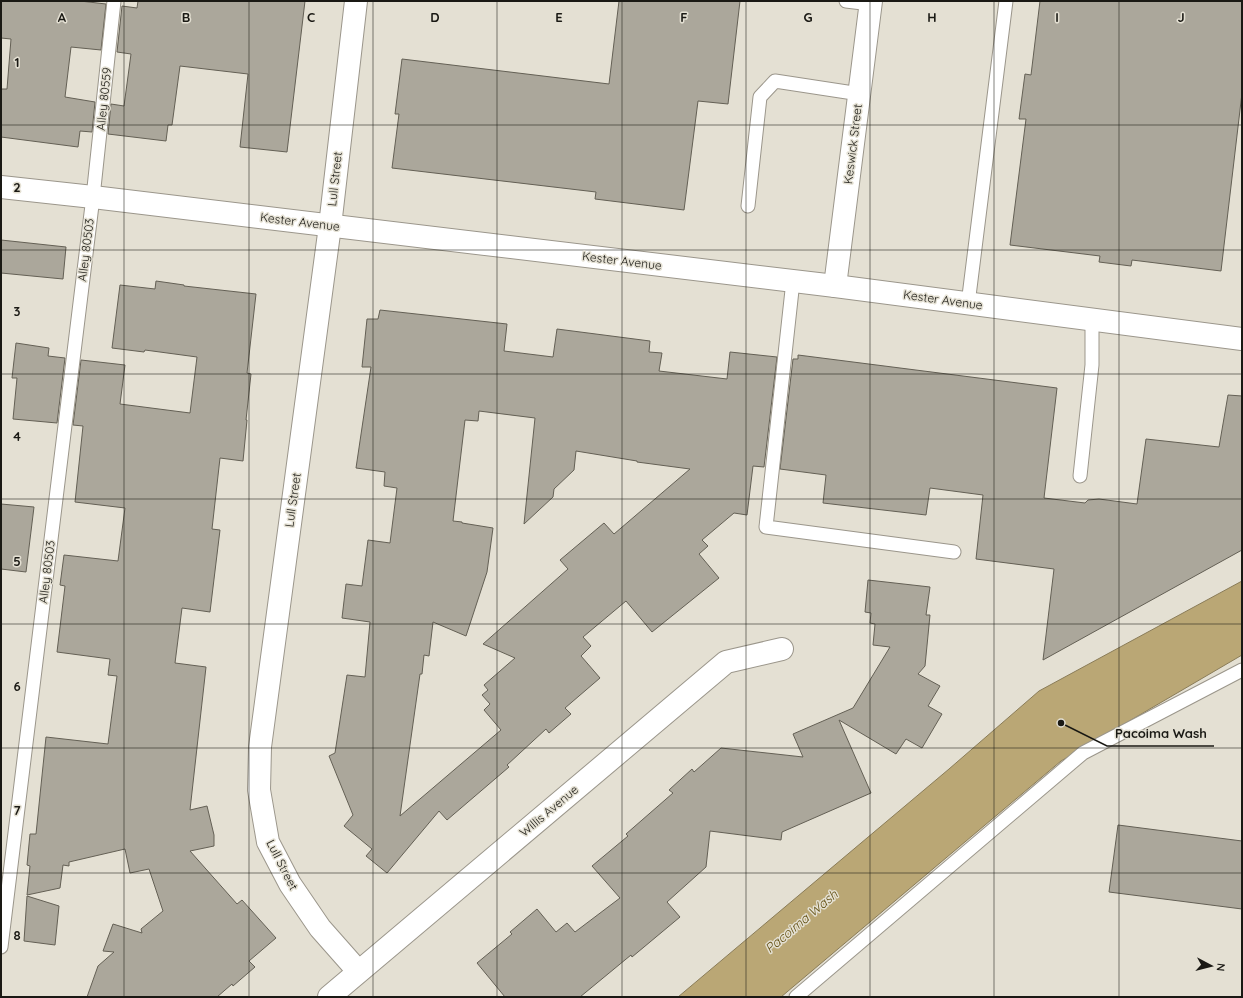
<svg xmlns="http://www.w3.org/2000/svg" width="1243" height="998" viewBox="0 0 1243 998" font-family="Quicksand,sans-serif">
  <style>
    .water { fill: #baa775; stroke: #8a7c58 }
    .building { fill: #aba79b; stroke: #646055; fill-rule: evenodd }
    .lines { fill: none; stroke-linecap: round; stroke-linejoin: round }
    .service-casing { stroke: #9b968b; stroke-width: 15 }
    .minor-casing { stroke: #9b968b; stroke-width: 24 }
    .tertiary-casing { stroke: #9b968b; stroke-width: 24 }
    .service { stroke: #fff; stroke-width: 13 }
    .minor { stroke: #fff; stroke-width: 22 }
    .tertiary { stroke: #fff; stroke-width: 22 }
    .grid { fill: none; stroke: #1a1914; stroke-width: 1; stroke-opacity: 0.55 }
    .labels { text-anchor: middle; stroke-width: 3; stroke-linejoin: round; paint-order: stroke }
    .street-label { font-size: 12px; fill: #1a1914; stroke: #e4e0d3 }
    .water-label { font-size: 13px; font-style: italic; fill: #624f11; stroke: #e4e0d3 }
    .grid-label { font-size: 13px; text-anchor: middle; font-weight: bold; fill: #1a1914; stroke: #e4e0d3; stroke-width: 3; stroke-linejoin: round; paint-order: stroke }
    .leader { fill: none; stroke: #1a1914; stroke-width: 1.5 }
    .callout-dot { fill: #1a1914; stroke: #e4e0d3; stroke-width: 1.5 }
    .callout-label { font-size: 13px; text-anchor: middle; font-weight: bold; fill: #1a1914; stroke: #e4e0d3; stroke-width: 3; stroke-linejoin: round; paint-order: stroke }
  </style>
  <rect width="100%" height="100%" fill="#e4e0d3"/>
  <polygon class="water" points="1242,581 1242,655 1061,761 781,997 678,997 949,769 1039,691"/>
  <g class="building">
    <polygon points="1,1 80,1 106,4 101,50 71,47 65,97 95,102 92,132 80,131 78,147 1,137 1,89 7,89 11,39 1,38"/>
    <polygon points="138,1 305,1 287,152 240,147 248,74 180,66 172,125 168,125 166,141 108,134 111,104 124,106 131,54 117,52 122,6 137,8"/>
    <polygon points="619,1 740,1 728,104 698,101 684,210 595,199 596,192 392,168 399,114 395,114 402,59 609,84"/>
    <polygon points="1040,1 1242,1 1242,93 1221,271 1132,260 1131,266 1099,262 1100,256 1010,245 1026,119 1019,119 1025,74 1031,75"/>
    <polygon points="1,240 66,247 63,279 1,273"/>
    <polygon points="156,281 184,285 184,286 256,294 247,373 251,374 246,420 247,420 243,461 220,458 212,529 220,530 210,612 182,608 175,663 206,667 190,810 207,806 214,835 214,846 190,851 237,904 242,900 276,938 249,961 255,967 233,986 232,984 217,997 87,997 98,966 114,952 103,951 113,924 142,933 141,929 163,911 149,869 130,873 125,849 69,862 69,866 63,865 60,888 27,895 30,866 27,865 30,834 36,834 46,737 108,744 117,676 108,675 110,659 57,652 65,586 60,585 64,555 118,561 125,508 75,502 83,426 73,425 81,360 125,365 120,404 190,413 197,357 145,350 144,352 112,348 120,285 155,289"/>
    <path d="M380,310L507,324L504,351L553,357L557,329L650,341L649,352L662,353L659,371L727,379L730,352L777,357L764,467L753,466L747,515L734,513L702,540L708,546L699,554L719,578L652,632L626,601L583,637L591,646L581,656L600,678L565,708L571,714L549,733L546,729L507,765L509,767L447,820L439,811L387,873L366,856L372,849L344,826L353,815L329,756L335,753L347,675L365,677L370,622L342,618L346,584L362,586L368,540L390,543L397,488L384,486L385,472L356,468L371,367H362L367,319H378ZM479,411L535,418L524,524L553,497L554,489L574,470L576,451L637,461V462L690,469L614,534L604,523L560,560L568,569L483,644L515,658L484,685L488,690L482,695L490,704L484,710L501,730L400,816L420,674H422L424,655L429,656L433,622L466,636L487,572L493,528L462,523V522L453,521L465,420L478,421Z"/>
    <polygon points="16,343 49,348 48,356 65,358 57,423 13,419 17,378 12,378"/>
    <polygon points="798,355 1057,388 1044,498 1085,503 1088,500 1099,499 1137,504 1146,439 1219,447 1228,395 1242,396 1242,550 1043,660 1054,569 976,559 983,495 930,488 926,515 823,503 826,475 780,469 793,359 798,359"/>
    <polygon points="1,504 34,507 26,572 1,569"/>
    <polygon points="868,580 930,587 926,615 930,615 925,666 918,674 940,686 928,706 942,714 922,748 906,739 896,754 839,720 871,793 782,832 781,840 710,831 706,867 667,902 680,917 632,957 631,955 580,997 505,997 477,963 512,934 510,932 537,909 556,932 567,923 575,932 620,898 592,866 628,836 626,834 673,793 669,790 692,769 694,772 721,748 803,757 793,734 853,708 890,647 873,645 875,624 870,623 871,613 865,612"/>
    <polygon points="1118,825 1242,841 1242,909 1109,892"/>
    <polygon points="27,896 59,906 55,945 24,941"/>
  </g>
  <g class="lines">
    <defs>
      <g id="service">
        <polyline points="846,1 871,4"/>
        <polyline points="748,206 760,97 775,81 860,94"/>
        <polyline points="793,281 766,527 954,552"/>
        <polyline points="968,304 1006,1"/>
        <polyline points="1080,476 1092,365 1092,320"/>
        <polyline points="1,947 93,197 114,1"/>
        <polyline points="796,997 1083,753 1242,670"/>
      </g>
      <g id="minor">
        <polyline points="356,1 330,226 260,747 259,790 268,842 290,884 320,928 358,971"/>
        <polyline points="835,286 871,1"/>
        <polyline points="329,997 726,662 782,649"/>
      </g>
      <polyline id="tertiary" points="1,187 93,197 835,286 1242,339"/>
    </defs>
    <use href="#service" class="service-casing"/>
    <use href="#minor" class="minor-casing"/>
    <use href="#tertiary" class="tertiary-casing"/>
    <use href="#service" class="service"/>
    <use href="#minor" class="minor"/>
    <use href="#tertiary" class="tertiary"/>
  </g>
  <path class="grid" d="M124,1V997M249,1V997M373,1V997M497,1V997M622,1V997M746,1V997M870,1V997M994,1V997M1119,1V997M1,125H1242M1,250H1242M1,374H1242M1,499H1242M1,624H1242M1,748H1242M1,873H1242"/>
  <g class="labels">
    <g class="street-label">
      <text transform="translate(104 99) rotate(-84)" y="4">Alley 80559</text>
      <text transform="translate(853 144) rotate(-83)" y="4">Keswick Street</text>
      <text transform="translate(335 179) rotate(-84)" y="4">Lull Street</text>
      <text transform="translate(300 222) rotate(7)" y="4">Kester Avenue</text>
      <text transform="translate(86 250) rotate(-83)" y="4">Alley 80503</text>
      <text transform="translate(622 261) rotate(7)" y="4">Kester Avenue</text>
      <text transform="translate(943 300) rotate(8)" y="4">Kester Avenue</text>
      <text transform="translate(293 500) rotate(-82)" y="4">Lull Street</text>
      <text transform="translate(47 572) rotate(-83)" y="4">Alley 80503</text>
      <text transform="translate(549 811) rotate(-40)" y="4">Willis Avenue</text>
      <text transform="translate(282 865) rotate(63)" y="4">Lull Street</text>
    </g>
    <g class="water-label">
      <text transform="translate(801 921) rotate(-40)" y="5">Pacoima Wash</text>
    </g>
  </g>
  <g class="grid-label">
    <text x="62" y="22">A</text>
    <text x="186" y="22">B</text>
    <text x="311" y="22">C</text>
    <text x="435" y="22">D</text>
    <text x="559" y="22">E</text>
    <text x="684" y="22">F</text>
    <text x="808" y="22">G</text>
    <text x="932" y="22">H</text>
    <text x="1057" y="22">I</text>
    <text x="1181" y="22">J</text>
    <text x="17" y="67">1</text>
    <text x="17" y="192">2</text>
    <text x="17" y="316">3</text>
    <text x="17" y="441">4</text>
    <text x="17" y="566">5</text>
    <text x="17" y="691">6</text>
    <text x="17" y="815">7</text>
    <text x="17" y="940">8</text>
  </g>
  <path class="leader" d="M1061 723L1107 746H1214"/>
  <circle class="callout-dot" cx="1061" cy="723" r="4"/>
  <g class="callout-label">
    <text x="1161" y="738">Pacoima Wash</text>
  </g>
  <rect width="1243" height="998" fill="none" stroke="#1a1914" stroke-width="4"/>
  <g transform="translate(1211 966) rotate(97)" stroke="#e4e0d3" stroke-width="3" paint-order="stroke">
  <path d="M0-3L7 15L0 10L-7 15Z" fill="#1a1914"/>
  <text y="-6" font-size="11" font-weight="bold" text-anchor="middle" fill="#1a1914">N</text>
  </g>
</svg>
